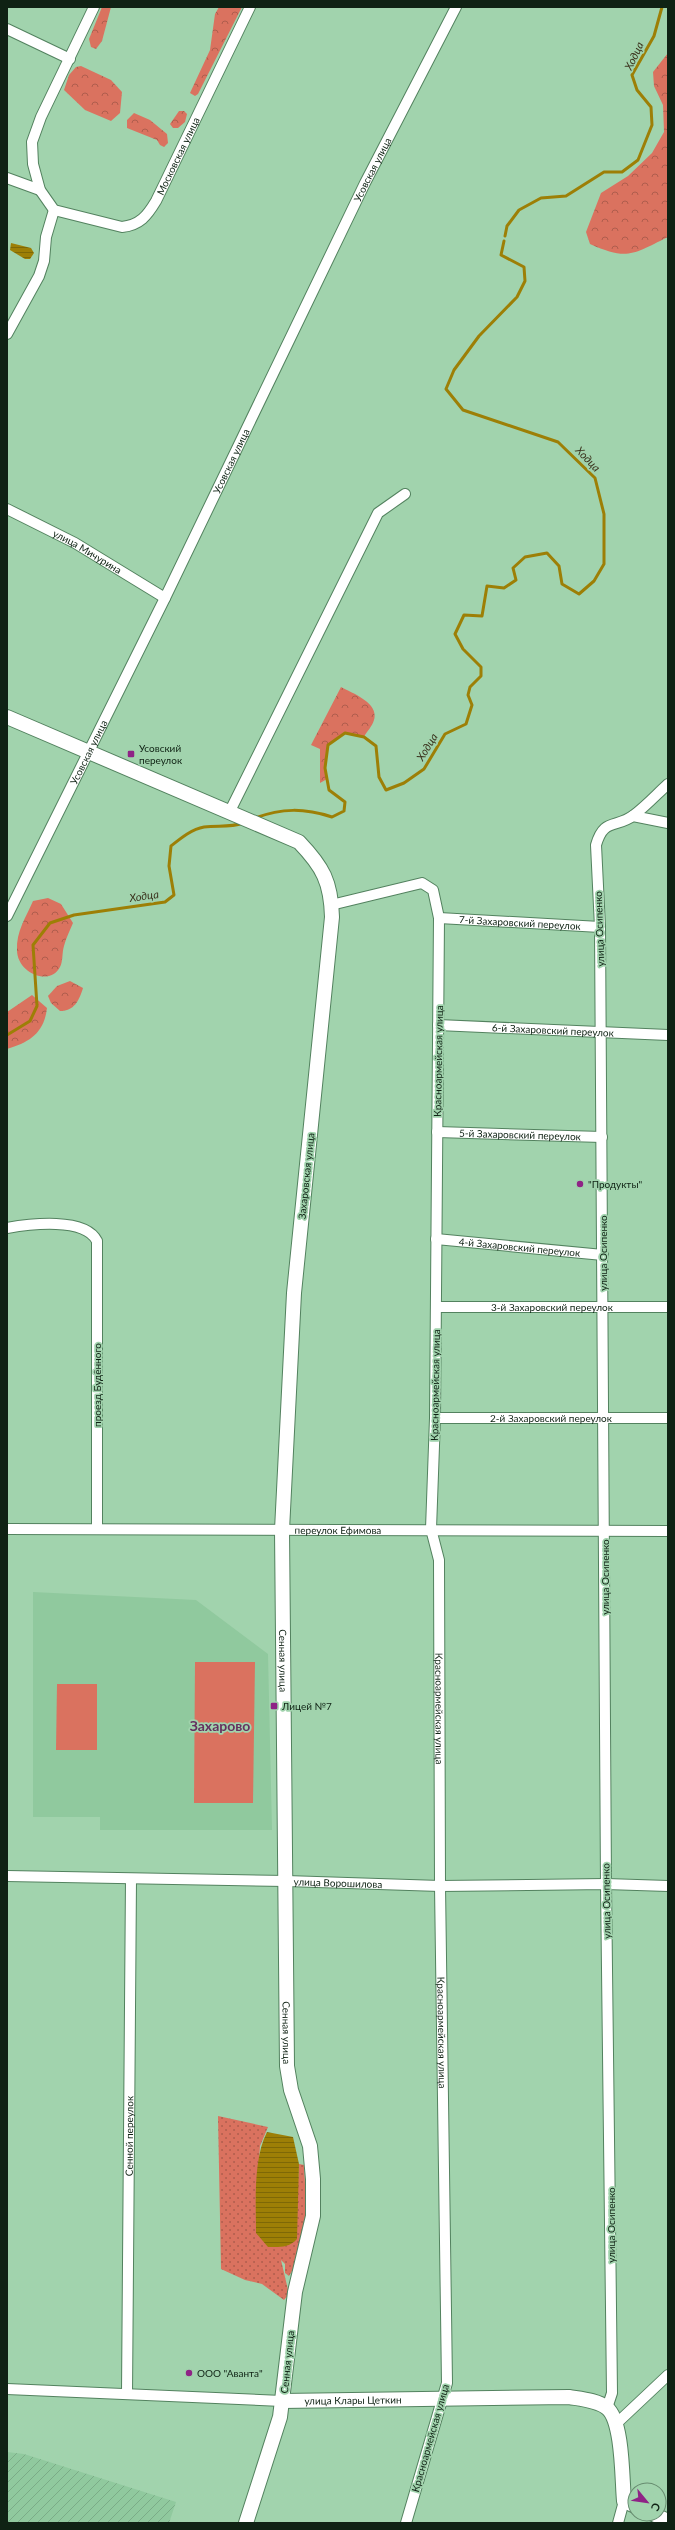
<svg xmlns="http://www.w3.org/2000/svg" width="675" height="2530" viewBox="0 0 675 2530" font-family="Lato,sans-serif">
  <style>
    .built { fill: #90c99e }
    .industrial { fill: url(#industrial-furrows) }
    .green { fill: #da725f }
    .forest { fill: url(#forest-crowns) }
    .park { fill: url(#park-dots) }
    .water { fill: url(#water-rules) }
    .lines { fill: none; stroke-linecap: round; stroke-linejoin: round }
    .stream { stroke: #9d7f06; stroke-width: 3 }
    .street-casing { stroke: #53825f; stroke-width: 12 }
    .secondary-casing { stroke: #53825f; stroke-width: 16 }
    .street { stroke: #fff; stroke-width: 10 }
    .secondary { stroke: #fff; stroke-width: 14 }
    .poi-dot { fill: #8f2386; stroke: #a1d3ad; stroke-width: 1.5 }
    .labels { text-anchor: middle; stroke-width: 3.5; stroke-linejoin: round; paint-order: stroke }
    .street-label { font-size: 10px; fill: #0f2214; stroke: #a1d3ad }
    .poi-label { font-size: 10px; fill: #0f2214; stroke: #a1d3ad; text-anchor: start }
    .water-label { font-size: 11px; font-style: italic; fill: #3b341e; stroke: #a1d3ad }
    .district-label { font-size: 14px; font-weight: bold; fill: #65305f; stroke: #a1d3ad }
  </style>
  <defs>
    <pattern id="industrial-furrows" width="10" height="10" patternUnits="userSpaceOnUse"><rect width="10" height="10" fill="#90c99e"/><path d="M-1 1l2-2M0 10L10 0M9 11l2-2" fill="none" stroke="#7bac87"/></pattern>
    <pattern id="forest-crowns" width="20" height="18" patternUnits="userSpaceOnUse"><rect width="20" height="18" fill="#da725f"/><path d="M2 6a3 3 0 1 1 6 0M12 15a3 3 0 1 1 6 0" fill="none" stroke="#af5d4d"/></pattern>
    <pattern id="park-dots" width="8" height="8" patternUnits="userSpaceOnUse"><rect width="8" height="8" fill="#da725f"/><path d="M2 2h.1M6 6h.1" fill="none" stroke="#af5d4d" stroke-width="1.8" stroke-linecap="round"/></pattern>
    <pattern id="water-rules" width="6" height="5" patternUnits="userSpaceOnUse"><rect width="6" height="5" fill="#9d7f06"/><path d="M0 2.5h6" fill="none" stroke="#7e6806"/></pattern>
  </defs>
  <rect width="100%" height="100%" fill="#a1d3ad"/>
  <polygon class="built" points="33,1592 196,1600 268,1654 272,1830 100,1830 100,1817 33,1817"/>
  <polygon class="industrial" points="7,2452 24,2454 176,2502 169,2523 7,2523"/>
  <g class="green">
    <polygon points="195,1662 255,1662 253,1803 194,1803"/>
    <polygon points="57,1684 97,1684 97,1750 56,1750"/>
  </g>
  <g class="forest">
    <polygon points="102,7 111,7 102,41 96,49 91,47 89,39"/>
    <polygon points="219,7 242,7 198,94 195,96 190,93 210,50 215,14"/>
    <path d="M668,53V237C633,254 628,261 590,244L586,232L601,193L628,176L652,153L664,132L663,105L654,86L653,72Z"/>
    <polygon points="81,66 111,80 122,92 120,113 111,121 85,110 64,90 69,75 76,67"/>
    <polygon points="179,111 184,111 187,114 185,122 178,128 173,128 170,124"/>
    <polygon points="134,113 150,120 167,134 168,143 164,147 160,145 157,140 127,128 127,120"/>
    <path d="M341,687C354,694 379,703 374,720C372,727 367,731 364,737L345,733L328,745L325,768L327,779L320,783V749L311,745Z"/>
    <path d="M48,898L61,904L73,923C70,930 66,938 64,946C62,952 63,962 60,967C50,987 17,973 17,950C16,932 26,917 33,901Z"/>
    <path d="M70,981L83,988C79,1001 74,1011 60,1011L51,1003L48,996L57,986Z"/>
    <path d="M32,995L47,1008C44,1033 30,1042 7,1049V1012Z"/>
  </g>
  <path class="park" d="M218,2116L268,2127L260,2146L256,2207L298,2182L299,2164L304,2165C306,2200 309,2246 289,2276L285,2273V2264L281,2260L289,2294L284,2300L262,2284L245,2280L221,2269Z"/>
  <g class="water">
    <polygon points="11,243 31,248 34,253 30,259 25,259 10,250"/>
    <path d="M267,2132L293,2137L299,2164L297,2239C289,2248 280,2247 268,2247L256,2233C256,2203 253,2159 267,2132Z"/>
  </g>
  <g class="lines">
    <g class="stream">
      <polyline points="505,236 507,226 519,210 541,198 566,196 604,172 622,172 638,160 652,125 651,107 637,90 632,75 654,36 662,7"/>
      <path d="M255,818C282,808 304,808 332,817L344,811L345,802L329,790L325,768L328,745L345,733L364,737L376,746L379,777L386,790L404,783L424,769L445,734L466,724L472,705L468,695L470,687L481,676V667L463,649L455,634L464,615L482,616L487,586L504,588L516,580L513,568L525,557L547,553L559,566L562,584L579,594L594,581L604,564V514L595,478L558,442L463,410L446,389L454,370L479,336L517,297L525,281L524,267L501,255L504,241"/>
      <path d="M7,1035L30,1021L37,1006L33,945L50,923L74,915L165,902L174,895L169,866L171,846C181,838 192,829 204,827C218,825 229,828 243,823"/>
    </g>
    <defs>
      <g id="street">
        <path id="s1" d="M94,7L41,117L32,142L33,164L40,190L54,210L122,227C140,225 147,216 156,201L250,7"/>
        <polyline points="7,29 70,59"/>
        <polyline points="7,178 40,190"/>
        <polyline points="7,334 39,276 44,261 46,237 54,210"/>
        <path id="s2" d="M7,509L75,543L165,598"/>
        <polyline points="229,813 378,513 405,494"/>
        <polyline points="633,816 668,823"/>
        <path id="s3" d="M331,905L422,883L433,890L439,918L435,1418L431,1529L439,1560L440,1886L447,2383L406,2523"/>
        <path id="s4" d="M7,916L165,598L365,183L456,7"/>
        <path id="s5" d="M439,918L600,927"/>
        <path id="s6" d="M438,1025L668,1035"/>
        <path id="s7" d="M437,1132L602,1137"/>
        <path d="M7,1228C30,1224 85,1217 97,1241V1529"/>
        <path id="s8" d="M436,1239L603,1255"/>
        <path id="s9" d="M436,1307H668"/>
        <path id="s10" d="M435,1418H668"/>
        <path id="s11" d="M7,1529L668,1531"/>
        <path id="s12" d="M7,1876L286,1881L440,1886L606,1884L668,1886"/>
        <polyline points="7,2389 282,2401"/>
        <path id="s13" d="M127,2394L131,1879"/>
        <path d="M607,2408L612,2393L606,1884L600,927L596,845C604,817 616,829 634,815C646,806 657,794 668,784"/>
        <polyline points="617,2423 668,2375"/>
        <polyline points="618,2523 624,2501"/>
      </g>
      <g id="secondary">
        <path id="s14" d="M7,717L299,842C323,867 331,882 332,917L294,1293L282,1530L287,2066L291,2090L310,2146L313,2179V2216L295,2292L280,2417L246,2523"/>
        <path id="s15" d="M282,2401L569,2397C581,2399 597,2400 607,2408C623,2421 622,2480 624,2501L635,2506"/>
        <polyline points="653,2514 668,2521"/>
      </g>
    </defs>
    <use href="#street" class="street-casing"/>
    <use href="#secondary" class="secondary-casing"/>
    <use href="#street" class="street"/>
    <use href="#secondary" class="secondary"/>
  </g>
  <g class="poi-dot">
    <rect x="127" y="750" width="8" height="8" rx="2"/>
    <circle cx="580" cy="1184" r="4"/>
    <rect x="270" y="1702" width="8" height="8" rx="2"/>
    <circle cx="189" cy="2373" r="4"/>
  </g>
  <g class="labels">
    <g class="street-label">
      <text dy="4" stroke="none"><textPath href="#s1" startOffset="387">Московская улица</textPath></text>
      <text dy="4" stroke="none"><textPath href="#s4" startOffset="831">Усовская улица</textPath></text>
      <text dy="4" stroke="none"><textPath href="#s4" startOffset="507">Усовская улица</textPath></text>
      <text dy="4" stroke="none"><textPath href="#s2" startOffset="91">улица Мичурина</textPath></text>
      <text dy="4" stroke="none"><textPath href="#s4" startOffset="183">Усовская улица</textPath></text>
      <text dy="4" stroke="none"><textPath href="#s5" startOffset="81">7-й Захаровский переулок</textPath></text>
      <text transform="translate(599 929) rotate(-92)" y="4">улица Осипенко</text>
      <text dy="4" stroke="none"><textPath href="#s6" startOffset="115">6-й Захаровский переулок</textPath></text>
      <text transform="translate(438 1061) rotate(-89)" y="4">Красноармейская улица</text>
      <text dy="4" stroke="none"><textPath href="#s7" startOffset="83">5-й Захаровский переулок</textPath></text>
      <text transform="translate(306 1176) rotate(-84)" y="4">Захаровская улица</text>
      <text dy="4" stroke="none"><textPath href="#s8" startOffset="84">4-й Захаровский переулок</textPath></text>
      <text transform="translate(603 1253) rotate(-90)" y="4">улица Осипенко</text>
      <text dy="4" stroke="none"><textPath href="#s9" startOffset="116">3-й Захаровский переулок</textPath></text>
      <text transform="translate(97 1385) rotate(-90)" y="4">проезд Будённого</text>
      <text transform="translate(435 1385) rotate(-89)" y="4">Красноармейская улица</text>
      <text dy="4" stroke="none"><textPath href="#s10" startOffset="116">2-й Захаровский переулок</textPath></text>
      <text dy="4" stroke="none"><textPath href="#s11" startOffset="331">переулок Ефимова</textPath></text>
      <text transform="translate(605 1577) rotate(-90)" y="4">улица Осипенко</text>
      <text dy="4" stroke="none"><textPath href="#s14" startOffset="1148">Сенная улица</textPath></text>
      <text dy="4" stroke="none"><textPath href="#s3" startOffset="927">Красноармейская улица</textPath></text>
      <text dy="4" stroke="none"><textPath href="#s12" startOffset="331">улица Ворошилова</textPath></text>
      <text transform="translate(606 1901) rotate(-91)" y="4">улица Осипенко</text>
      <text dy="4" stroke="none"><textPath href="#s3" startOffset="1251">Красноармейская улица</textPath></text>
      <text dy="4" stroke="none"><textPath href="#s14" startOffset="1520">Сенная улица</textPath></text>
      <text dy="4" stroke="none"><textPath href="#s13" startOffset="258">Сенной переулок</textPath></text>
      <text transform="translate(611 2225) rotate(-90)" y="4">улица Осипенко</text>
      <text transform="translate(287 2362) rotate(-84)" y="4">Сенная улица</text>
      <text dy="4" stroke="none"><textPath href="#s15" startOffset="71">улица Клары Цеткин</textPath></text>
      <text transform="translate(430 2438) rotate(-74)" y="4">Красноармейская улица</text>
    </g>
    <g class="poi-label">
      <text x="139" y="752">Усовский<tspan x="139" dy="12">переулок</tspan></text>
      <text x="588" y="1188">"Продукты"</text>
      <text x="282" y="1710">Лицей №7</text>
      <text x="197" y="2377">ООО "Аванта"</text>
    </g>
    <g class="water-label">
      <text transform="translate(634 56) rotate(-65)" y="4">Ходца</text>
      <text transform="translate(588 459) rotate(46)" y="4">Ходца</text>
      <text transform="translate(427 747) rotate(-59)" y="4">Ходца</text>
      <text transform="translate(144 896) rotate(-8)" y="4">Ходца</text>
    </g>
    <g class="district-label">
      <text x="220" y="1731">Захарово</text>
    </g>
  </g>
  <rect width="675" height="2530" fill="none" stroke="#0f2214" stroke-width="16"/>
  <g transform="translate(647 2502) rotate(119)"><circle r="19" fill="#a1d3ad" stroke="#678c70"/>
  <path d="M0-3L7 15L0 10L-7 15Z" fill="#8f2386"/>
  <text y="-6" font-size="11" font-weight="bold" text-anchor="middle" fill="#0f2214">С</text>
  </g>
</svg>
